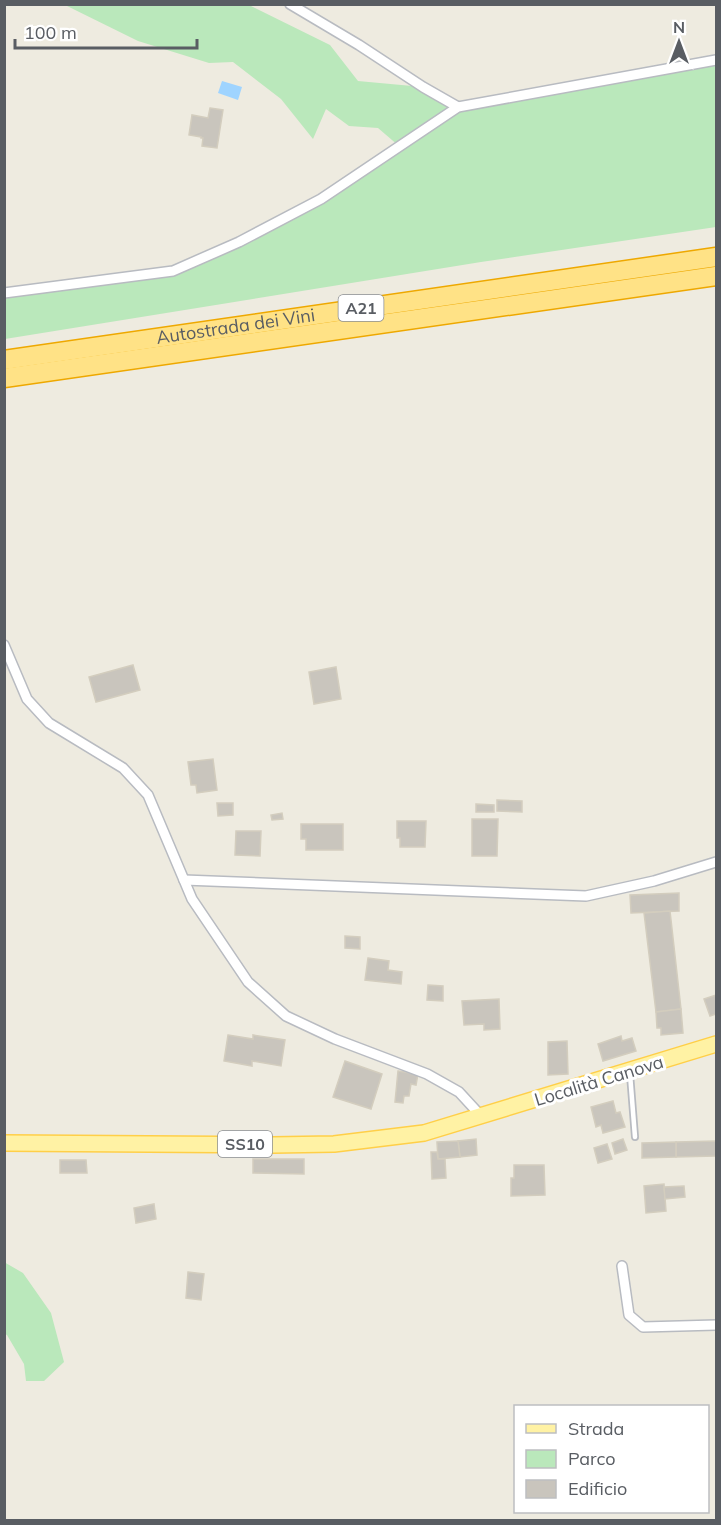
<svg xmlns="http://www.w3.org/2000/svg" width="721" height="1525" viewBox="0 0 721 1525" font-family="Mulish,sans-serif">
  <style>
    .green { fill: #bae8bb }
    .water { fill: #9fd4ff }
    .building { fill: #c9c5bd; stroke: #d3cdbe; stroke-width: 1.5 }
    .lines { fill: none; stroke-linecap: round; stroke-linejoin: round }
    .lane-casing { stroke: #b8bbc1; stroke-width: 8 }
    .street-casing { stroke: #b8bbc1; stroke-width: 12 }
    .primary-casing { stroke: #ffcf48; stroke-width: 18 }
    .highway-casing { stroke: #eea800; stroke-width: 21 }
    .lane { stroke: #fff; stroke-width: 4.5 }
    .street { stroke: #fff; stroke-width: 9 }
    .primary { stroke: #fff2a4; stroke-width: 15 }
    .highway { stroke: #ffe286; stroke-width: 18 }
    .labels { text-anchor: middle; stroke-width: 6; stroke-linejoin: round; paint-order: stroke }
    .shield { fill: #fff; stroke: #8b8e92; stroke-width: 1.5 }
    .shield-label { font-size: 16px; font-weight: bold; fill: #595d63 }
    .street-label { font-size: 18px; fill: #595d63; stroke: #fff }
  </style>
  <rect width="100%" height="100%" fill="#eeebe0"/>
  <g class="green">
    <polygon points="65,5 249,5 330,45 358,81 423,87 458,107 716,60 716,227 481,262 5,339 5,293 173,271 321,199 399,146 378,128 349,126 326,109 313,139 281,99 233,62 209,63 138,41"/>
    <polygon points="4,1262 23,1273 51,1313 64,1362 44,1381 26,1381 24,1364 7,1335 5,1334"/>
  </g>
  <polygon class="water" points="222,81 242,87 238,100 218,93"/>
  <g class="building">
    <polygon points="210,108 223,110 217,148 202,146 203,138 201,138 201,137 189,135 192,115 208,118"/>
    <polygon points="133,665 140,690 96,702 89,677"/>
    <polygon points="336,667 341,699 314,704 309,672"/>
    <polygon points="213,759 217,790 197,793 196,785 191,785 188,762"/>
    <polygon points="497,800 522,801 522,812 497,811"/>
    <polygon points="217,803 233,803 233,815 218,816"/>
    <polygon points="476,804 494,805 494,812 476,812"/>
    <polygon points="282,813 283,819 272,820 271,815"/>
    <polygon points="472,819 498,819 497,856 472,856"/>
    <polygon points="397,821 426,821 425,847 400,847 400,838 397,838"/>
    <polygon points="301,824 343,824 343,850 306,850 306,839 301,839"/>
    <polygon points="236,831 261,831 260,856 235,855"/>
    <polygon points="679,893 679,911 631,913 630,895"/>
    <polygon points="670,911 681,1009 656,1012 644,913"/>
    <polygon points="345,936 360,937 360,949 345,948"/>
    <polygon points="368,958 389,961 388,970 402,972 401,984 365,980"/>
    <polygon points="428,985 443,986 443,1001 427,1000"/>
    <polygon points="716,995 716,1014 710,1016 704,999"/>
    <polygon points="499,999 500,1029 484,1030 484,1024 464,1025 462,1001"/>
    <polygon points="681,1009 683,1033 661,1035 661,1028 657,1028 656,1012"/>
    <polygon points="228,1035 253,1039 253,1035 285,1040 281,1066 252,1061 252,1066 224,1061"/>
    <polygon points="621,1036 622,1041 632,1038 636,1051 603,1061 598,1044"/>
    <polygon points="567,1041 568,1074 548,1075 548,1042"/>
    <polygon points="345,1061 382,1074 371,1109 333,1097"/>
    <polygon points="398,1071 418,1074 416,1085 411,1084 409,1096 404,1096 403,1103 395,1102"/>
    <polygon points="613,1101 616,1113 620,1112 625,1127 603,1133 601,1125 596,1127 591,1107"/>
    <polygon points="476,1139 477,1155 460,1157 458,1141"/>
    <polygon points="623,1139 627,1150 615,1154 612,1143"/>
    <polygon points="458,1141 460,1157 438,1159 437,1142"/>
    <polygon points="716,1141 716,1156 676,1157 676,1142"/>
    <polygon points="676,1142 676,1157 642,1158 642,1143"/>
    <polygon points="607,1144 612,1159 598,1163 594,1148"/>
    <polygon points="431,1152 437,1152 438,1159 445,1159 446,1178 432,1179"/>
    <polygon points="253,1159 304,1159 304,1174 253,1173"/>
    <polygon points="60,1160 86,1160 87,1173 60,1173"/>
    <polygon points="514,1165 544,1165 545,1195 511,1196 511,1178 514,1178"/>
    <polygon points="664,1184 666,1211 646,1213 644,1186"/>
    <polygon points="684,1186 685,1197 665,1199 664,1187"/>
    <polygon points="154,1204 156,1219 136,1223 134,1208"/>
    <polygon points="188,1272 204,1274 201,1300 186,1298"/>
  </g>
  <g class="lines">
    <defs>
      <polyline id="lane" points="630,1074 635,1137"/>
      <g id="street">
        <polyline points="290,4 359,45 423,87 458,107"/>
        <polyline points="4,293 173,271 239,242 321,199 458,107 716,60"/>
        <polyline points="4,645 27,699 49,723 123,768 148,795 192,899 248,982 286,1016 335,1039 427,1074 459,1092 482,1117"/>
        <polyline points="184,880 586,896 654,881 716,862"/>
        <polyline points="622,1266 629,1315 643,1327 716,1325"/>
      </g>
      <polyline id="primary" points="4,1143 273,1145 334,1144 424,1133 716,1044"/>
      <g id="highway">
        <path id="s1" d="M4,360L716,257"/>
        <polyline points="4,378 716,276"/>
      </g>
    </defs>
    <use href="#lane" class="lane-casing"/>
    <use href="#street" class="street-casing"/>
    <use href="#primary" class="primary-casing"/>
    <use href="#highway" class="highway-casing"/>
    <use href="#lane" class="lane"/>
    <use href="#street" class="street"/>
    <use href="#primary" class="primary"/>
    <use href="#highway" class="highway"/>
  </g>
  <g class="labels">
    <g class="shield">
      <rect x="338.5" y="295" width="45" height="26" rx="4.5"/>
      <rect x="218" y="1131" width="54" height="26" rx="4.5"/>
    </g>
    <g class="shield-label">
      <text x="361" y="314">A21</text>
      <text x="245" y="1150">SS10</text>
    </g>
    <g class="street-label">
      <text dy="6" stroke="none"><textPath href="#s1" startOffset="234">Autostrada dei Vini</textPath></text>
      <text transform="translate(599 1081) rotate(-17)" y="6">Località Canova</text>
    </g>
  </g>
  <rect width="721" height="1525" fill="none" stroke="#595d63" stroke-width="12"/>
  <rect x="514" y="1405" width="195" height="108" fill="#ffffff" stroke="#bdbec1" stroke-width="1.5"/>
  <rect x="526" y="1424" width="30" height="9" fill="#fff2a4" stroke="#bdbec1" stroke-width="1.5"/>
  <text x="568" y="1435" font-size="18" fill="#595d63">Strada</text>
  <rect x="526" y="1450" width="30" height="18" fill="#bae8bb" stroke="#bdbec1" stroke-width="1.5"/>
  <text x="568" y="1465" font-size="18" fill="#595d63">Parco</text>
  <rect x="526" y="1480" width="30" height="18" fill="#c9c5bd" stroke="#bdbec1" stroke-width="1.5"/>
  <text x="568" y="1495" font-size="18" fill="#595d63">Edificio</text>
  <g transform="translate(679 42)" stroke="#ffffff" stroke-width="4.5" paint-order="stroke">
  <path d="M0-4.5L10 22L0 15L-10 22Z" fill="#595d63"/>
  <text y="-9" font-size="16" font-weight="bold" text-anchor="middle" fill="#595d63">N</text>
  </g>
  <path d="M15 39v9h182v-9" fill="none" stroke="#595d63" stroke-width="3"/>
  <text x="24" y="39" font-size="18" fill="#595d63" stroke="#ffffff" stroke-width="4.5" paint-order="stroke">100 m</text>
</svg>
